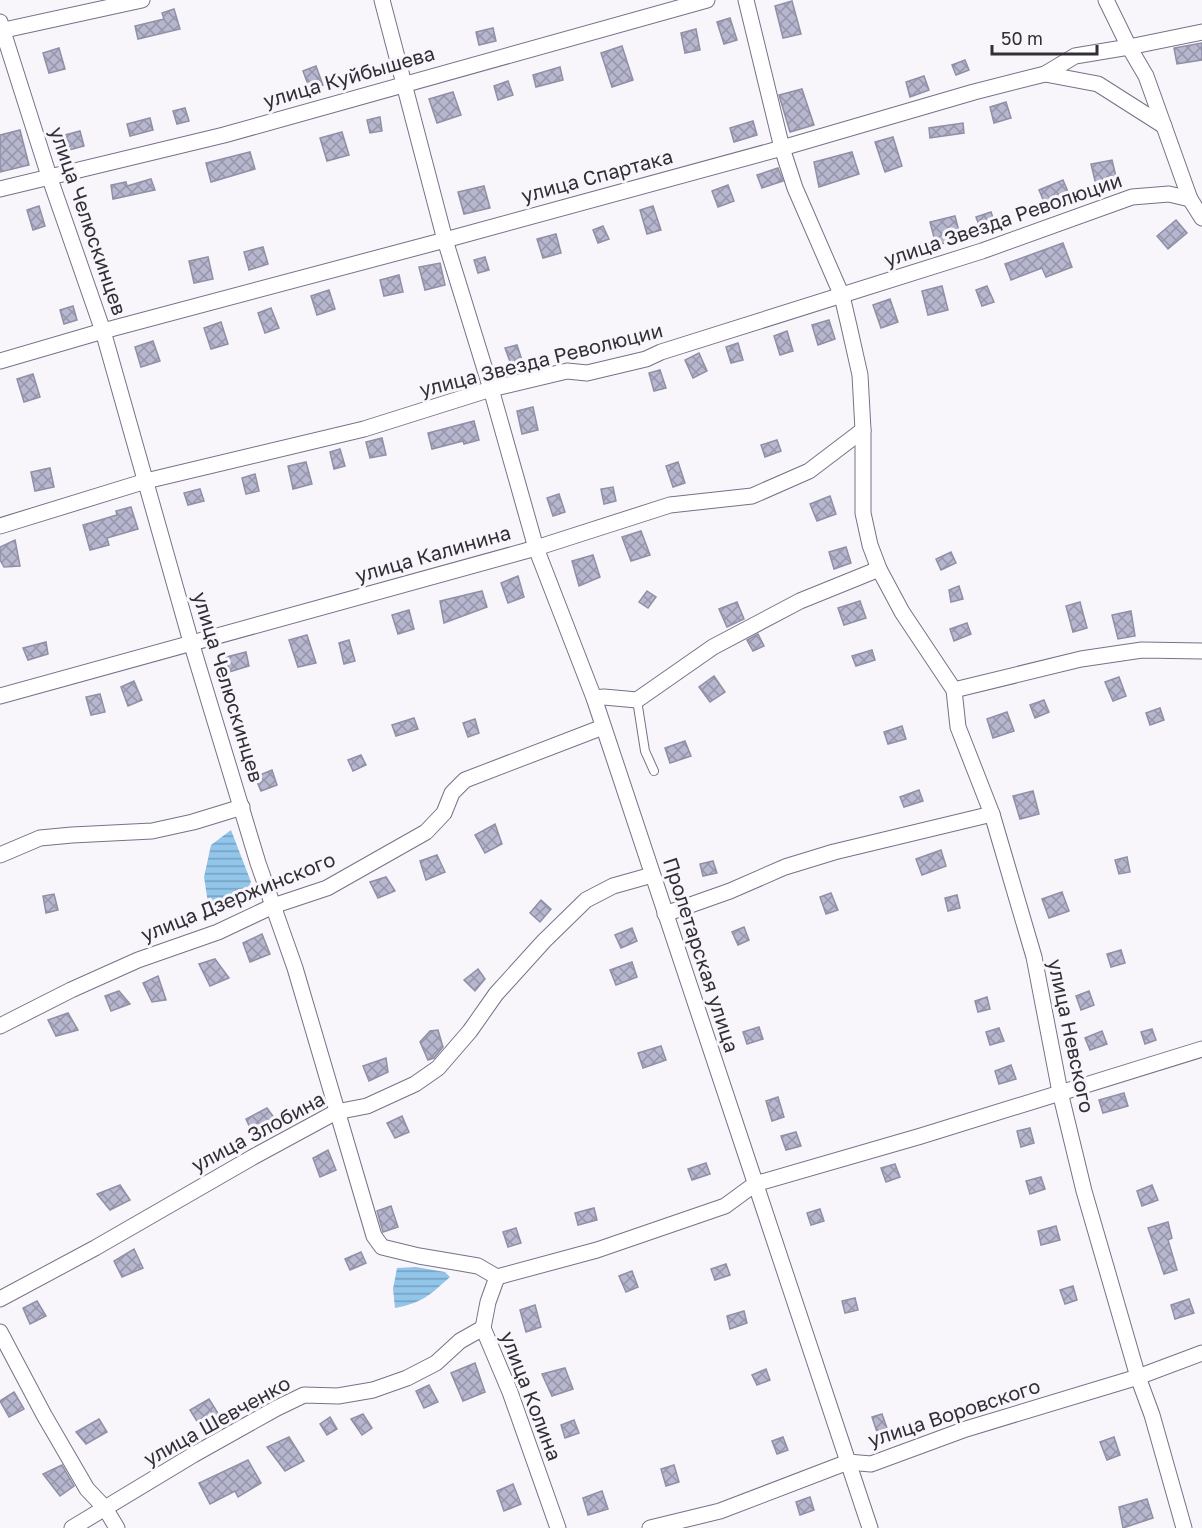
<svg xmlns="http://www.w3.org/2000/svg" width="1202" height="1528" viewBox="0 0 1202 1528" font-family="'Golos Text',sans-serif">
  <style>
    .water { fill: url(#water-rules) }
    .building { fill: url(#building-cross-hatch); stroke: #8f8fa6; stroke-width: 1.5 }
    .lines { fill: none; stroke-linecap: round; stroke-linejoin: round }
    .lane-casing { stroke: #787187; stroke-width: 10 }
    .street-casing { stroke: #787187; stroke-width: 17 }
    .lane { stroke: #fff; stroke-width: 8 }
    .street { stroke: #fff; stroke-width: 15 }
    .labels { text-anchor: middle; stroke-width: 6; stroke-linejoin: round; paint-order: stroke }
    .street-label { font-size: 20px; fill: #322f38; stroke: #f8f6fb }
  </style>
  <defs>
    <pattern id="water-rules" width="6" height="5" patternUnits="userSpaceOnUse" patternTransform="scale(1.5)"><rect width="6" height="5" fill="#91c5e9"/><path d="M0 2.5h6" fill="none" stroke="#77a0be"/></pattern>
    <pattern id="building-cross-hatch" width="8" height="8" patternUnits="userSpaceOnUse" patternTransform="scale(1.5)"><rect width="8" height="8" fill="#b6b6ce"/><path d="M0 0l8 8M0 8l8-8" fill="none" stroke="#9594a8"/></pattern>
  </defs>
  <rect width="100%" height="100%" fill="#f8f6fb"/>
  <g class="water">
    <polygon points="231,830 251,882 244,898 234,906 208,903 204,877 211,845"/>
    <path d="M416,1267L445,1272L450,1277C430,1295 422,1303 395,1308L393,1289L397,1268Z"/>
  </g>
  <g class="building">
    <polygon points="792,1 801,34 783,38 775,6"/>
    <polygon points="174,9 180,29 138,39 135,26 164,19 162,13"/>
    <polygon points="730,18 737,40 724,44 717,22"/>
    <polygon points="493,28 496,41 479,45 476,32"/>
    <polygon points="696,29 700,50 685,53 681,33"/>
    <polygon points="1202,43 1202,60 1177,64 1174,48"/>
    <polygon points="622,46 633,80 612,87 601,53"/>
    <polygon points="59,48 65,69 49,73 43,53"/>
    <polygon points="965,60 969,70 956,75 952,65"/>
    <polygon points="316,66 323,85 310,90 303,71"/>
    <polygon points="560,67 563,80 536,87 533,75"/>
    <polygon points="924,76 929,90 910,97 906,82"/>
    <polygon points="508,81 513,95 498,100 494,86"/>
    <polygon points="802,89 814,125 790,132 779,95"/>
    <polygon points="453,92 461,115 437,123 429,99"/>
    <polygon points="1006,102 1011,118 994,123 990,107"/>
    <polygon points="185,108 189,121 177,124 173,111"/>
    <polygon points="380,117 382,131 370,133 367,120"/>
    <polygon points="150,118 153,130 130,136 127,124"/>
    <polygon points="753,121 757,135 734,142 730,128"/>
    <polygon points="963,123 964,133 930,138 929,128"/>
    <polygon points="20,130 29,165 0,172 0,135"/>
    <polygon points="80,131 84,146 65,151 61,136"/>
    <polygon points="342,132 349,155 327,161 320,138"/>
    <polygon points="893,137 902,166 885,172 875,142"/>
    <polygon points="250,152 255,169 211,182 206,163"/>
    <polygon points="852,152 859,174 819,187 814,162"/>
    <polygon points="1112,160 1117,181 1096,185 1091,164"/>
    <polygon points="778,168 783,181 762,188 757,175"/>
    <polygon points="151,179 155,190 113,199 111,185 126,182 127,186"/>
    <polygon points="1063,180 1069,194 1045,204 1039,190"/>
    <polygon points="728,185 734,201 718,207 712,191"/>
    <polygon points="484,186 490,208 464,214 458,192"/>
    <polygon points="39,206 45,226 33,230 27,210"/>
    <polygon points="653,206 661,230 647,234 640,210"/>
    <polygon points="991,212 996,226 981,230 976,217"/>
    <polygon points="955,216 961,239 936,245 930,222"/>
    <polygon points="1176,220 1187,233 1168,249 1157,236"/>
    <polygon points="603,226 609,239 598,243 593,230"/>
    <polygon points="556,234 561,253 543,258 537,239"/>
    <polygon points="1063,243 1072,267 1046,277 1042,268 1011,280 1005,264"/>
    <polygon points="263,247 268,264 249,270 244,252"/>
    <polygon points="208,257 213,279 194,283 189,261"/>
    <polygon points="485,257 489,270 478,273 474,260"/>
    <polygon points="440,263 445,285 425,290 419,267"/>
    <polygon points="399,275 403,292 384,296 380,280"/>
    <polygon points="942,286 948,310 928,315 922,291"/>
    <polygon points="987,286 994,302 982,306 976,290"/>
    <polygon points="329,290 335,309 317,315 311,296"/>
    <polygon points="890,299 898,322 881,328 873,305"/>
    <polygon points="73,306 77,320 64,324 60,310"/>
    <polygon points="271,308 279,328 265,333 258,313"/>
    <polygon points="829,320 835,339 818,345 812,325"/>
    <polygon points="221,322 228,344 211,349 204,328"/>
    <polygon points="787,331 793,351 780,355 774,336"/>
    <polygon points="153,341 160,361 141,367 135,347"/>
    <polygon points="738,343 743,360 731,363 726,347"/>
    <polygon points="517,345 523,363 512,367 505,348"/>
    <polygon points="699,353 707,371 693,378 685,360"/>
    <polygon points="660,370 666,388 654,391 649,373"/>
    <polygon points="33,374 40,397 24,402 17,379"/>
    <polygon points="533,407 538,430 522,434 517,411"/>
    <polygon points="474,421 479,440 464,444 463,441 432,449 428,433"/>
    <polygon points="382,438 386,455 370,458 366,442"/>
    <polygon points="777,440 781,451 765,457 761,445"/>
    <polygon points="340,449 345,466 334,469 330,452"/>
    <polygon points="306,462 312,484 293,489 288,466"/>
    <polygon points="678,462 685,483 673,487 666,466"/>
    <polygon points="50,468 54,487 35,491 31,472"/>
    <polygon points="255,474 259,491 246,494 242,478"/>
    <polygon points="613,487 616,501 604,504 601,489"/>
    <polygon points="200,489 204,501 188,505 184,493"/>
    <polygon points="559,494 565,512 553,516 547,498"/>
    <polygon points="830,496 836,514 817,521 810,504"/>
    <polygon points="131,507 138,529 107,538 109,545 90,550 83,525 117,515 116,511"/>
    <polygon points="641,531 650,555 631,561 622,537"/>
    <polygon points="15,540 20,566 4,567 0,560 0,547"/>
    <polygon points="846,547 851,563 834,569 829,552"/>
    <polygon points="951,552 956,563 941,570 936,559"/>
    <polygon points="593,555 600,577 579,586 572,561"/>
    <polygon points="518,576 524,597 508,603 501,583"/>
    <polygon points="959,586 963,599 951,602 949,590"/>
    <polygon points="482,591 487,607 444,623 440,601"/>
    <polygon points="647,591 656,597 648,608 639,602"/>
    <polygon points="860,601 866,618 844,625 838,608"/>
    <polygon points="737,602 744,619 727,627 719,609"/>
    <polygon points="1080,602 1087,628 1073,632 1066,606"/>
    <polygon points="409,610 414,629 398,634 392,615"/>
    <polygon points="1131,611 1135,636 1118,639 1112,615"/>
    <polygon points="967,623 971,634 954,641 950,629"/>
    <polygon points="758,634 764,646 753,651 747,640"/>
    <polygon points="307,635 316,663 298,667 289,640"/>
    <polygon points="349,640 355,661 344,664 339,643"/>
    <polygon points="46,642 48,654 28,660 23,648"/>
    <polygon points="872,650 875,660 856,666 852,656"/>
    <polygon points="246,652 249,666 229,672 226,657"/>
    <polygon points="714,676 725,692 710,702 699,687"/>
    <polygon points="1119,677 1126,696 1113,701 1105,682"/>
    <polygon points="134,681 142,700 128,706 121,687"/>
    <polygon points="100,694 105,712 91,715 86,697"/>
    <polygon points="1044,700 1049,712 1035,718 1030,705"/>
    <polygon points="1160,708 1164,720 1150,725 1146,713"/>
    <polygon points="1007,712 1014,731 993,738 987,719"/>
    <polygon points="414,718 418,729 396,736 392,725"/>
    <polygon points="475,719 479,733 468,737 463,723"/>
    <polygon points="902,726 906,739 888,744 884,732"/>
    <polygon points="685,741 691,756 670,763 665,748"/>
    <polygon points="361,755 366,765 353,771 348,760"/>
    <polygon points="272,770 277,785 261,791 255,777"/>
    <polygon points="919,790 923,801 904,807 900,797"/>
    <polygon points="1033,791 1039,814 1020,819 1013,796"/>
    <polygon points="495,824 502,844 485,853 475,835"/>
    <polygon points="941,850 946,866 922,875 916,859"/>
    <polygon points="437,855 445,872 426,880 420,861"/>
    <polygon points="1127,857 1130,872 1119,874 1115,860"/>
    <polygon points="713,861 717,873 703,876 700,864"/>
    <polygon points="386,877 395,891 378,898 370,882"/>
    <polygon points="1062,892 1069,911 1049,918 1042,899"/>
    <polygon points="831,893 838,910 826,914 820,897"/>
    <polygon points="54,894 58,910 46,913 43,896"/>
    <polygon points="957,895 960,908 948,911 945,898"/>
    <polygon points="541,900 551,909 540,922 530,913"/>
    <polygon points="744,927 749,940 738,945 732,932"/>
    <polygon points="632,928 637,941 621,948 615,935"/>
    <polygon points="262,934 270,954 250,962 243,943"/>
    <polygon points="1121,950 1125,963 1111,967 1107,954"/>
    <polygon points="215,959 229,978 210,986 199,964"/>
    <polygon points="632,962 637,977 616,985 610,970"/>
    <polygon points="478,969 485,979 475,991 464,980"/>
    <polygon points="158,976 166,1000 152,1002 143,983"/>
    <polygon points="119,991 130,1004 111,1011 105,996"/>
    <polygon points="1089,991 1094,1005 1081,1010 1076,996"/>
    <polygon points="987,997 990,1009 978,1012 975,1001"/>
    <polygon points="68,1013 78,1030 56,1036 48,1020"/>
    <polygon points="759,1027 763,1039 747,1044 743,1032"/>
    <polygon points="999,1028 1004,1041 990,1045 986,1032"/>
    <polygon points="1152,1029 1156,1040 1145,1044 1141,1032"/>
    <polygon points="438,1030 443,1047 434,1058 428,1060 420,1042 430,1031"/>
    <polygon points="1102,1031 1107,1044 1090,1050 1085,1038"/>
    <polygon points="661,1046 666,1060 643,1068 638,1053"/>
    <polygon points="386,1058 388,1072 369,1081 363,1066"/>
    <polygon points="1011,1065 1016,1079 999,1084 995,1071"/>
    <polygon points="1124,1093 1128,1106 1103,1113 1099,1100"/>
    <polygon points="778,1097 784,1117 772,1121 766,1101"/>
    <polygon points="267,1108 275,1119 252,1132 246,1119"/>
    <polygon points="402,1116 409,1132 395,1138 387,1123"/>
    <polygon points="1030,1128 1034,1143 1021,1147 1017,1131"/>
    <polygon points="796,1132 801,1146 786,1150 781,1136"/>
    <polygon points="328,1150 336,1170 320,1177 313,1158"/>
    <polygon points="706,1163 710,1174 692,1180 688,1169"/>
    <polygon points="895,1164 900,1177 886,1182 881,1168"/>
    <polygon points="1041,1177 1045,1189 1030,1194 1026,1181"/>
    <polygon points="120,1185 130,1200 110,1210 97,1194"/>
    <polygon points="1152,1185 1158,1200 1142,1206 1137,1191"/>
    <polygon points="391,1206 398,1227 383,1232 377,1211"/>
    <polygon points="594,1208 597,1220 578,1225 575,1213"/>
    <polygon points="820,1209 824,1221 811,1225 807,1213"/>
    <polygon points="1168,1222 1172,1238 1168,1240 1177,1270 1164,1274 1148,1228"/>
    <polygon points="1056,1226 1060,1240 1041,1245 1038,1231"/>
    <polygon points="516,1228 521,1243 508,1247 503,1232"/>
    <polygon points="134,1249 143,1268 122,1277 114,1261"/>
    <polygon points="361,1252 366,1263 350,1270 345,1259"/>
    <polygon points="726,1264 730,1275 715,1280 711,1269"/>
    <polygon points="632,1271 638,1287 626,1292 619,1276"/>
    <polygon points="1073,1286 1077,1300 1065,1304 1060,1290"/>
    <polygon points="855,1298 858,1310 845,1313 842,1301"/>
    <polygon points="1189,1299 1194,1313 1175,1319 1171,1305"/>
    <polygon points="37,1301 46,1316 30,1324 23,1308"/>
    <polygon points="535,1305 541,1327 526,1332 520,1310"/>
    <polygon points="744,1311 747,1323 730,1329 727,1316"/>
    <polygon points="475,1363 485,1392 463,1401 451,1373"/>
    <polygon points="565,1368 573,1389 552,1396 542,1374"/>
    <polygon points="766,1369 770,1380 757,1385 752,1375"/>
    <polygon points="429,1385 438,1402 424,1408 416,1391"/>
    <polygon points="14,1392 24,1409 9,1417 0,1401"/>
    <polygon points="209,1399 219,1415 200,1426 190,1410"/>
    <polygon points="363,1414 372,1428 362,1435 351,1419"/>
    <polygon points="882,1414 887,1428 877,1432 872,1417"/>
    <polygon points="330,1417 337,1429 327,1435 320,1424"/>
    <polygon points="99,1419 107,1432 86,1444 76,1432"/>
    <polygon points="574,1420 579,1433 565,1438 561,1425"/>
    <polygon points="289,1437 304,1461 285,1471 267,1447"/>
    <polygon points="783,1437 788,1450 777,1454 772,1441"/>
    <polygon points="1114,1437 1120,1455 1107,1460 1100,1442"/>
    <polygon points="248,1460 261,1483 238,1497 235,1491 210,1504 199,1483"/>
    <polygon points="62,1465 74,1486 60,1496 43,1474"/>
    <polygon points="674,1465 679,1482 666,1486 661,1469"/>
    <polygon points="513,1484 521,1504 504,1511 497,1491"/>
    <polygon points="602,1491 608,1509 588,1515 583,1498"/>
    <polygon points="810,1497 814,1510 800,1515 796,1502"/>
    <polygon points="1147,1499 1153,1518 1123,1528 1119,1507"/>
  </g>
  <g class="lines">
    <defs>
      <polyline id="lane" points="637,700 645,751 654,771"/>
      <g id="street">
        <polyline points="382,0 445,240 491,389 536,548 594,698 870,1528"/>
        <polyline points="746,0 782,148 795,188 842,296 849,326 860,375 863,430 863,513 870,545 879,569 902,612 954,690 958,727 992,814 1034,957 1060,1092 1084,1191 1138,1377 1152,1415 1184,1528"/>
        <polyline points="1106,0 1129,47 1146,76 1190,199 1202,218"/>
        <polyline points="0,22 49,176 103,331 191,642 258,863 295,968 374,1236 382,1247 419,1256 478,1266 497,1277"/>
        <polyline points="0,31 142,0"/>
        <polyline points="1045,74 1098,84 1164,126"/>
        <polyline points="0,189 224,135 707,0"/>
        <polyline points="0,361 103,331 445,240 782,148 974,92 1045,74 1075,56 1129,47 1202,32"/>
        <polyline points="0,526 146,481 364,429 491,389 567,371 587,373 646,359 661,352 982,251 1132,197 1169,194 1190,199"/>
        <polyline points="954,690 1081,659 1142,650 1202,651"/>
        <polyline points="0,696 536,548 670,505 752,496 809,471 863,430"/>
        <polyline points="594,698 604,697 637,700 713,647 800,601 879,569"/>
        <polyline points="0,855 40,838 72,835 152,831 193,822 242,807"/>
        <polyline points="665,914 730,891 785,867 834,852 992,814"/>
        <polyline points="0,1026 71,990 138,960 218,932 273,906 327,888 426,832 444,813 452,793 465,780 603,727"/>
        <polyline points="497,1277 597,1250 725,1206 755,1184 921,1136 1202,1049"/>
        <polyline points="497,1277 488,1302 483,1328 510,1392 558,1528"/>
        <polyline points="0,1299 95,1248 253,1157 336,1112 367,1106 415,1084 438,1068 470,1031 496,994 544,941 586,900 613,886 652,875"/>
        <polyline points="0,1332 44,1415 87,1489 105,1508 117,1528"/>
        <polyline points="72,1528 193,1455 277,1408 304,1395 338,1396 373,1390 407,1378 436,1363 460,1341 483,1328"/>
        <polyline points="650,1528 720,1511 848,1462 871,1464 966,1429 1138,1377 1202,1353"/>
      </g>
    </defs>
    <use href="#lane" class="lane-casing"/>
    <use href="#street" class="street-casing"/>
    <use href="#lane" class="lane"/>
    <use href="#street" class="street"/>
  </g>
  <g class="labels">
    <g class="street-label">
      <text transform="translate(349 77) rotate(-16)" y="7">улица Куйбышева</text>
      <text transform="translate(597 176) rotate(-15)" y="7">улица Спартака</text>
      <text transform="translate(1003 220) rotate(-19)" y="7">улица Звезда Революции</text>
      <text transform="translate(88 221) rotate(71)" y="7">улица Челюскинцев</text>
      <text transform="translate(541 360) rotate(-14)" y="7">улица Звезда Революции</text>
      <text transform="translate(433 554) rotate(-16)" y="7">улица Калинина</text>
      <text transform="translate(228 687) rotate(73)" y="7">улица Челюскинцев</text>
      <text transform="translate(238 897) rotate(-22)" y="7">улица Дзержинского</text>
      <text transform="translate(701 955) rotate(72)" y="7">Пролетарская улица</text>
      <text transform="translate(1071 1036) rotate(78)" y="7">улица Невского</text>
      <text transform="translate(258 1132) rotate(-28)" y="7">улица Злобина</text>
      <text transform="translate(531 1396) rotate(69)" y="7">улица Колина</text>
      <text transform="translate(954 1413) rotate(-18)" y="7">улица Воровского</text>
      <text transform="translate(217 1421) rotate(-29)" y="7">улица Шевченко</text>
    </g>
  </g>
  <path d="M992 45v9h105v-9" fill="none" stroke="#322f38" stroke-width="3"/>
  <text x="1001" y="45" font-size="18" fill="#322f38" stroke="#f8f6fb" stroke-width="4.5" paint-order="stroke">50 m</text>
</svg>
